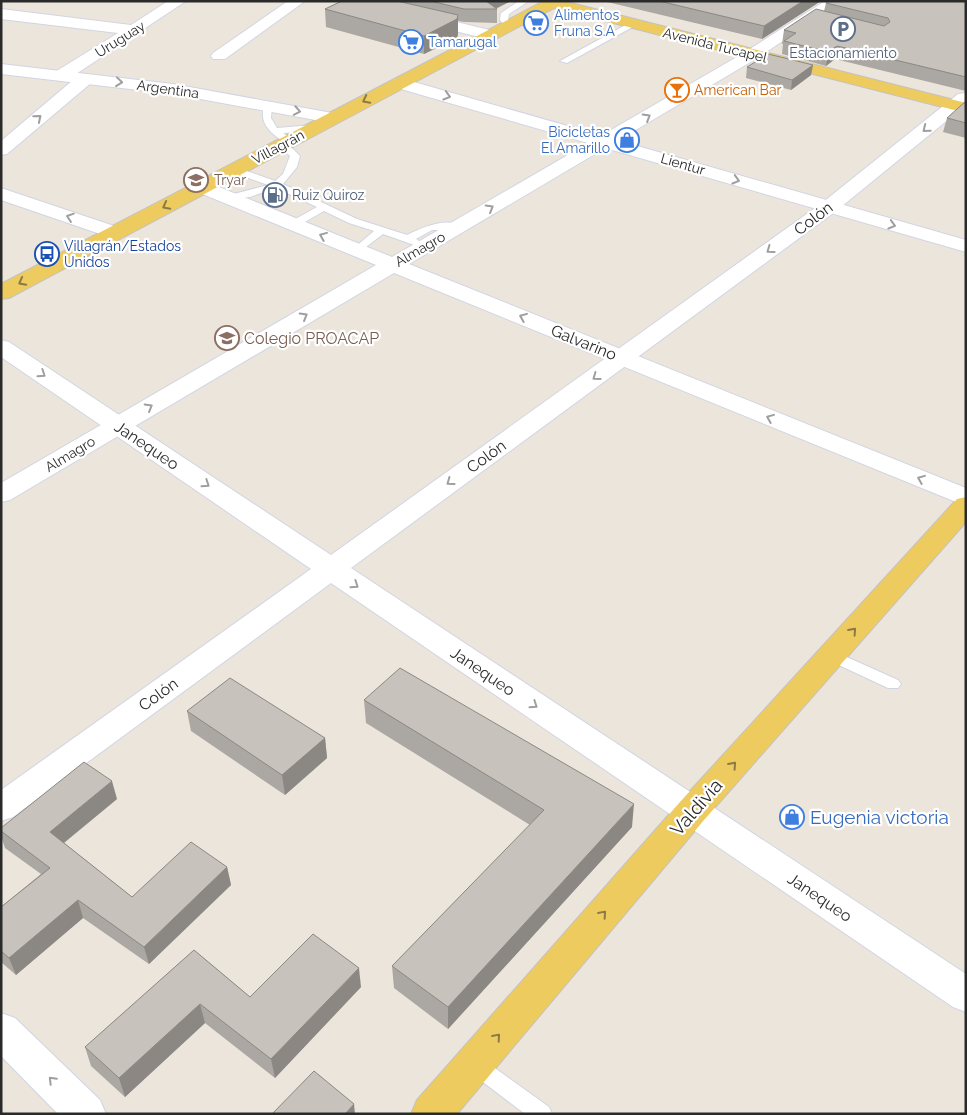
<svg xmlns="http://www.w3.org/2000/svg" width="967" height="1115" viewBox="0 0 967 1115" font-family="Raleway,sans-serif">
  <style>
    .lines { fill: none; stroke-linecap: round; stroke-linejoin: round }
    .service-casing { stroke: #d1d5e3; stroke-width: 2 }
    .minor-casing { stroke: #d1d5e3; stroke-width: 2 }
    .tertiary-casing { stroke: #d1d5e3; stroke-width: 2 }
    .secondary-casing { stroke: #d1d5e3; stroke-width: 2 }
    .primary-casing { stroke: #c3c3c3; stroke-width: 2 }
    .service { fill: #fff; fill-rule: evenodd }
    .minor { fill: #fff; fill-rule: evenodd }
    .tertiary { fill: #fff; fill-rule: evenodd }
    .secondary { fill: #fff; fill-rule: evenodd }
    .primary { fill: #eecb5f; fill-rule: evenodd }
    .wall { fill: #aba7a2 }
    .shaded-wall { fill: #8b8884 }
    .building { fill: #c7c2bc; stroke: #8b8884 }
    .oneway { stroke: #9f9f9f }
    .oneway2 { stroke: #8c7a44 }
    .labels { text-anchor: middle; stroke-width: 4.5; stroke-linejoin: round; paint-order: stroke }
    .far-shop-label { font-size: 14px; fill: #366cbe; stroke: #fff; text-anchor: start }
    .far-street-label { font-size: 14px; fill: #2a2a2a; stroke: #fff }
    .far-service-label { font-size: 14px; fill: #4e5e75; stroke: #fff }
    .far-food-label { font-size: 14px; fill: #c56008; stroke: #fff; text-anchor: start }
    .far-education-label { font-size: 14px; fill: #785e54; stroke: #fff; text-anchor: start }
    .far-transit-label { font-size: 14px; fill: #164399; stroke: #fff; text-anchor: start }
    .street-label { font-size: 16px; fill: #2a2a2a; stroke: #fff }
    .education-label { font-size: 16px; fill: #785e54; stroke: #fff; text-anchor: start }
    .near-street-label { font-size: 19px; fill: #2a2a2a; stroke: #fff }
    .near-shop-label { font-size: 19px; fill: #366cbe; stroke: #fff; text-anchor: start }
  </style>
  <rect width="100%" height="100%" fill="#ece5dc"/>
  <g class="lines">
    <defs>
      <g id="service">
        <polygon points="519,1 529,1 509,14 508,20 513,26 506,28 500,20 501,13"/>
        <polygon points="631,22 638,24 567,63 560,61"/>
        <path d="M268,103L272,106L271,118L277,128L313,125L317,128L313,131L283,133L292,139V143H287L300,156L297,167L283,184L357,219L407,235C421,228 448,216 462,227L457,230H432L416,239L422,243L417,246L383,234L358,253L353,250L354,248L374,231L349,223L324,211L298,226H290V222L317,207L276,188L250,197L226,200V196L268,185L232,172V168H238L275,181L283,174L290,156L278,144L283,141C270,133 259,123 264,106Z"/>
        <polygon points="831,650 898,680 901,684 898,688 888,688 826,659 824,655 826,651"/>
        <polygon points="474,1055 481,1058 549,1107 552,1114 525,1114 467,1070 464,1064 467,1058"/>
      </g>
      <g id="minor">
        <polygon points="168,1 186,1 67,80 55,80 53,76 55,72 118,33 1,19 1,9 131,25"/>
        <polygon points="288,1 305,1 225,59 213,59 211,56 213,53"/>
        <polygon points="85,74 91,75 93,79 91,83 7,154 1,155 1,141 79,75"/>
        <polygon points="400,78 966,240 966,252 394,87 392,83 394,79"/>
        <polygon points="1,1013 15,1018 100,1100 106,1114 58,1114 1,1056"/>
      </g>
      <g id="tertiary">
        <polygon points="1,64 173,84 332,113 338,114 341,118 338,122 332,123 173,94 1,74"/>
        <polygon points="966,93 966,105 836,211 351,568 966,974 966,1012 953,1007 331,583 13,817 1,821 1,790 311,569 1,357 1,340 9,342 331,555 822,203 958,94"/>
        <polygon points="1,188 123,229 126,233 123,237 116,239 109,237 1,200"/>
      </g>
      <g id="secondary">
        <polygon points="825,1 843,1 754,60 409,264 966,488 966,506 394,273 10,500 1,502 1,483 376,265 195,191 192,187 195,183 209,183 392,257 742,54"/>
        <polygon points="423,14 498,32 500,35 492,40 418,22 415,19"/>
      </g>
      <g id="primary">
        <polygon points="544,1 563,1 966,103 966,113 554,8 9,298 1,299 1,284"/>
        <polygon points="966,497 966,522 704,820 457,1114 411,1114 417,1100 680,802 957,499"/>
      </g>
    </defs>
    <use href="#service" class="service-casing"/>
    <use href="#minor" class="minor-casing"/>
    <use href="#tertiary" class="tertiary-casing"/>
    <use href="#secondary" class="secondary-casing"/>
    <use href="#primary" class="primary-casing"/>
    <use href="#service" class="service"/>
    <use href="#minor" class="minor"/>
    <use href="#tertiary" class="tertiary"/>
    <use href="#secondary" class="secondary"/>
    <use href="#primary" class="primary"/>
  </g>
  <g class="wall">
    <polygon points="342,1 511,1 496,9 497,9 497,23 464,22 458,21 458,34 457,38 424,54 326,27 325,9"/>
    <polygon points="603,1 821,1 762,39"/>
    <polygon points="966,1 966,91 835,59 826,66 782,54 783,44 782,44 784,30 824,11 826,3"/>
    <polygon points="813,65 811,75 791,90 746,78 747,67"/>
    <polygon points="966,101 966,138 943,132 947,118"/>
    <polygon points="364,700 632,827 448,1029 394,988 392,966 530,825 366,723"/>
    <polygon points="187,711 325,738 327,758 285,795 191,731"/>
    <polygon points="117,799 64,843 132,897 227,867 231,885 149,964 83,918 16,975 1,962 1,907 41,874 5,848 1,836 1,828"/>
    <polygon points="194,950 250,997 361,987 275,1078 205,1023 125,1097 91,1066 85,1047"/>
  </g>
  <g class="shaded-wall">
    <polygon points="486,1 511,1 494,9"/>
    <polygon points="803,1 821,1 762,39 764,26"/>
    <polygon points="458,15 458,34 457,38 424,54 424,36"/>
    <polygon points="837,46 835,59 826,66 828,52"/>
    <polygon points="813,65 811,75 791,90 792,80"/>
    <polygon points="325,738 327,758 285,795 282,775"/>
    <polygon points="112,781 117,799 55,850 50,832"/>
    <polygon points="634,804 632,827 448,1029 448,1007"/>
    <polygon points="227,867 231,885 149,964 144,947"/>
    <polygon points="78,900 83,918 16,975 9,958"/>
    <polygon points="359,968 361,987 275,1078 271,1059"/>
    <polygon points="200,1004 205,1023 125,1097 119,1078"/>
    <polygon points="354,1104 355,1114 345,1114"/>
  </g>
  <g class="building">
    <polygon points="342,1 397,1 458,15 457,19 424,36 325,9"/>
    <polygon points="430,1 486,1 497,9 464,9"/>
    <polygon points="659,1 803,1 764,26"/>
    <polygon points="828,1 966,1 966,77 837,46 828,52 784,41 796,33 784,30 816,9 884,26 890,22 888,18 826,3"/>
    <polygon points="768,54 813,65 792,80 747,67"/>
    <polygon points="966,101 966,123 947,118"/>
    <polygon points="400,668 634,804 448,1007 392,966 544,810 364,700"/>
    <polygon points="230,678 325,738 282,775 187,711"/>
    <polygon points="84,762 112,781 50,832 132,897 191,842 227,867 144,947 78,900 9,958 1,951 1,907 50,868 1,831 1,828"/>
    <polygon points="313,934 359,968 271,1059 200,1004 119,1078 85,1047 194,950 250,997"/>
    <polygon points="314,1071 354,1104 345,1114 272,1114"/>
  </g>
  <defs><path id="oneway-chevron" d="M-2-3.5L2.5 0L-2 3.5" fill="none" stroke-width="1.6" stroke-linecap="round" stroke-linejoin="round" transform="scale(1.25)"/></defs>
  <g class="oneway">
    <use href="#oneway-chevron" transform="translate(119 82) rotate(6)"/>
    <use href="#oneway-chevron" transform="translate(447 96) rotate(16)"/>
    <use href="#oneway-chevron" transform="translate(297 111) rotate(11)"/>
    <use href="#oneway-chevron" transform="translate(647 117) rotate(-31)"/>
    <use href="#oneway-chevron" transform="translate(38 118) rotate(-40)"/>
    <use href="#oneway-chevron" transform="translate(926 129) rotate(141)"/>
    <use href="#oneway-chevron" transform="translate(736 180) rotate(16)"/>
    <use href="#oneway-chevron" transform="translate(490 208) rotate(-30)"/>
    <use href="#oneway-chevron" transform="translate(70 217) rotate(-161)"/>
    <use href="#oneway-chevron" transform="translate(892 225) rotate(16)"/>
    <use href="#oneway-chevron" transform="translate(323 236) rotate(-158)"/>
    <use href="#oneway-chevron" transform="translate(770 250) rotate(144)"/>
    <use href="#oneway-chevron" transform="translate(304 316) rotate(-30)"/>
    <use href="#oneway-chevron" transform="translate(523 317) rotate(-158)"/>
    <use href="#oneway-chevron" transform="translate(42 374) rotate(34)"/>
    <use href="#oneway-chevron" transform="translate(596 377) rotate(144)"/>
    <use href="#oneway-chevron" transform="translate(149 407) rotate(-30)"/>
    <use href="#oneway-chevron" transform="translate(770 418) rotate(-158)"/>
    <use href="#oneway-chevron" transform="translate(921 479) rotate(-158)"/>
    <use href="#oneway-chevron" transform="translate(450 482) rotate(144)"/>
    <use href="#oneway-chevron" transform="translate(206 484) rotate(34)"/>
    <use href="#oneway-chevron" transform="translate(355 585) rotate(34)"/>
    <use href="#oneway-chevron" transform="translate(534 705) rotate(34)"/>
    <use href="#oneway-chevron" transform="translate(52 1080) rotate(-135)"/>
  </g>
  <g class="oneway2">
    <use href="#oneway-chevron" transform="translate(366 100) rotate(153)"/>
    <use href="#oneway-chevron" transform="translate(166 206) rotate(152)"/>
    <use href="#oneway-chevron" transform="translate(22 282) rotate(152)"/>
    <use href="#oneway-chevron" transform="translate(853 631) rotate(-48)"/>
    <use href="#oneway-chevron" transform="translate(733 765) rotate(-48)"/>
    <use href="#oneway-chevron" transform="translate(603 914) rotate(-49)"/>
    <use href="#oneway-chevron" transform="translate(497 1037) rotate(-49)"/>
  </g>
  <defs>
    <symbol id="supermarket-ring" viewBox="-11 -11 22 22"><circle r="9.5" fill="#fff" stroke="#3f7fe0" stroke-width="1.5"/><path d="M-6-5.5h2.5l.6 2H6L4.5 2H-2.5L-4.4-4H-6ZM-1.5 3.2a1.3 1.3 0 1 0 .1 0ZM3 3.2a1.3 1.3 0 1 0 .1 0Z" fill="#3f7fe0"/></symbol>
    <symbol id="parking-ring" viewBox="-11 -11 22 22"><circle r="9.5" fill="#fff" stroke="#5c6f8a" stroke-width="1.5"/><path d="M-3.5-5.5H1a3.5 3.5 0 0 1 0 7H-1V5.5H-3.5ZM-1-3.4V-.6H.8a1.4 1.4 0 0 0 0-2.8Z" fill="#5c6f8a"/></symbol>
    <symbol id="bar-ring" viewBox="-11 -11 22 22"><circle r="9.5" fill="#fff" stroke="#e8710a" stroke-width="1.5"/><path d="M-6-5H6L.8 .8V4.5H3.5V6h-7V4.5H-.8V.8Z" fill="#e8710a"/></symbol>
    <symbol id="shop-ring" viewBox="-11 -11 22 22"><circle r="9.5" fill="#fff" stroke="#3f7fe0" stroke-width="1.5"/><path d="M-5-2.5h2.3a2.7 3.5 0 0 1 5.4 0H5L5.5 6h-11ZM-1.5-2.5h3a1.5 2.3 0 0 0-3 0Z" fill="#3f7fe0"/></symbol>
    <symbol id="school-ring" viewBox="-11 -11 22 22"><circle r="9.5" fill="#fff" stroke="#8d6e63" stroke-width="1.5"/><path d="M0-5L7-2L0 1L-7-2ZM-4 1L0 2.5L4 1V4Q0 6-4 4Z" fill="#8d6e63"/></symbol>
    <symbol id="fuel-ring" viewBox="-11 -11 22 22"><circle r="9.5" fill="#fff" stroke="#5c6f8a" stroke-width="1.5"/><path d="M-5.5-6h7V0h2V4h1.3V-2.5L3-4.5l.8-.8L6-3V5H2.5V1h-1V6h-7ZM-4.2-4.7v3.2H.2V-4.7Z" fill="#5c6f8a"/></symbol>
    <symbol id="bus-ring" viewBox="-11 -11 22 22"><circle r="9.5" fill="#fff" stroke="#1a4fb4" stroke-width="1.5"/><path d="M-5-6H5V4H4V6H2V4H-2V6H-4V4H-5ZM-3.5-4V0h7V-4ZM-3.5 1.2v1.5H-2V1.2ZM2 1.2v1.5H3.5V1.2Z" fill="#1a4fb4"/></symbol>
  </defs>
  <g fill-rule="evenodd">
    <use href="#supermarket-ring" x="522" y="9" width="28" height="28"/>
    <use href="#parking-ring" x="829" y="15" width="28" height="28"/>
    <use href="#supermarket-ring" x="397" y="28" width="28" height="28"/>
    <use href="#bar-ring" x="663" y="76" width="28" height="28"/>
    <use href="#shop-ring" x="613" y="126" width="28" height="28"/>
    <use href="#school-ring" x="182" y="166" width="28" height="28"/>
    <use href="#fuel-ring" x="261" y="181" width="28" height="28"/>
    <use href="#bus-ring" x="33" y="240" width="28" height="28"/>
    <use href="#school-ring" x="213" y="324" width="28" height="28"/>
    <use href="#shop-ring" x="778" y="803" width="28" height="28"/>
  </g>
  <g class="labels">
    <g class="far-shop-label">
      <text x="554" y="20">Alimentos<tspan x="554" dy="16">Fruna S.A</tspan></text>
      <text x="428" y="47">Tamarugal</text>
      <text x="610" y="137" text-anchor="end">Bicicletas<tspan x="610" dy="16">El Amarillo</tspan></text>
    </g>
    <g class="far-street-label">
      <text transform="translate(120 39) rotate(-32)" y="5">Uruguay</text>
      <text transform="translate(715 45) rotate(14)" y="5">Avenida Tucapel</text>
      <text transform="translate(168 89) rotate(8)" y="5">Argentina</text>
      <text transform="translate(278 147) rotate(-28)" y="5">Villagrán</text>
      <text transform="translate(683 164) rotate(16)" y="5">Lientur</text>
      <text transform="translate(420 249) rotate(-30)" y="5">Almagro</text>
      <text transform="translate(70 454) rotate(-31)" y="5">Almagro</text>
    </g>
    <g class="far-service-label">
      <text x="843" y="58">Estacionamiento</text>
      <text x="292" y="200" text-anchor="start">Ruiz Quiroz</text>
    </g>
    <g class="far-food-label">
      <text x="694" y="95">American Bar</text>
    </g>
    <g class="far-education-label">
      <text x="214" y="185">Tryar</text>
    </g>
    <g class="far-transit-label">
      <text x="64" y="251">Villagrán/Estados<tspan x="64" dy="16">Unidos</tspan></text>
    </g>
    <g class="street-label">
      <text transform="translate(813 218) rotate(-37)" y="6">Colón</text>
      <text transform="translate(584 342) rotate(22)" y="6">Galvarino</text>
      <text transform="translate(147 445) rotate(34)" y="6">Janequeo</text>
      <text transform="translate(486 456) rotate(-36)" y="6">Colón</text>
      <text transform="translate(483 671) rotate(34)" y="6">Janequeo</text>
      <text transform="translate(158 694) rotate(-36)" y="6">Colón</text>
      <text transform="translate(820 897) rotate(34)" y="6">Janequeo</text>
    </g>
    <g class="education-label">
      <text x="244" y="344">Colegio PROACAP</text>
    </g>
    <g class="near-street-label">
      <text transform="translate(696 807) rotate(-49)" y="7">Valdivia</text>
    </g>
    <g class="near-shop-label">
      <text x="810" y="824">Eugenia victoria</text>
    </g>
  </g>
  <rect width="967" height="1115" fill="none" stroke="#2a2a2a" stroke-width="5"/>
</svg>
